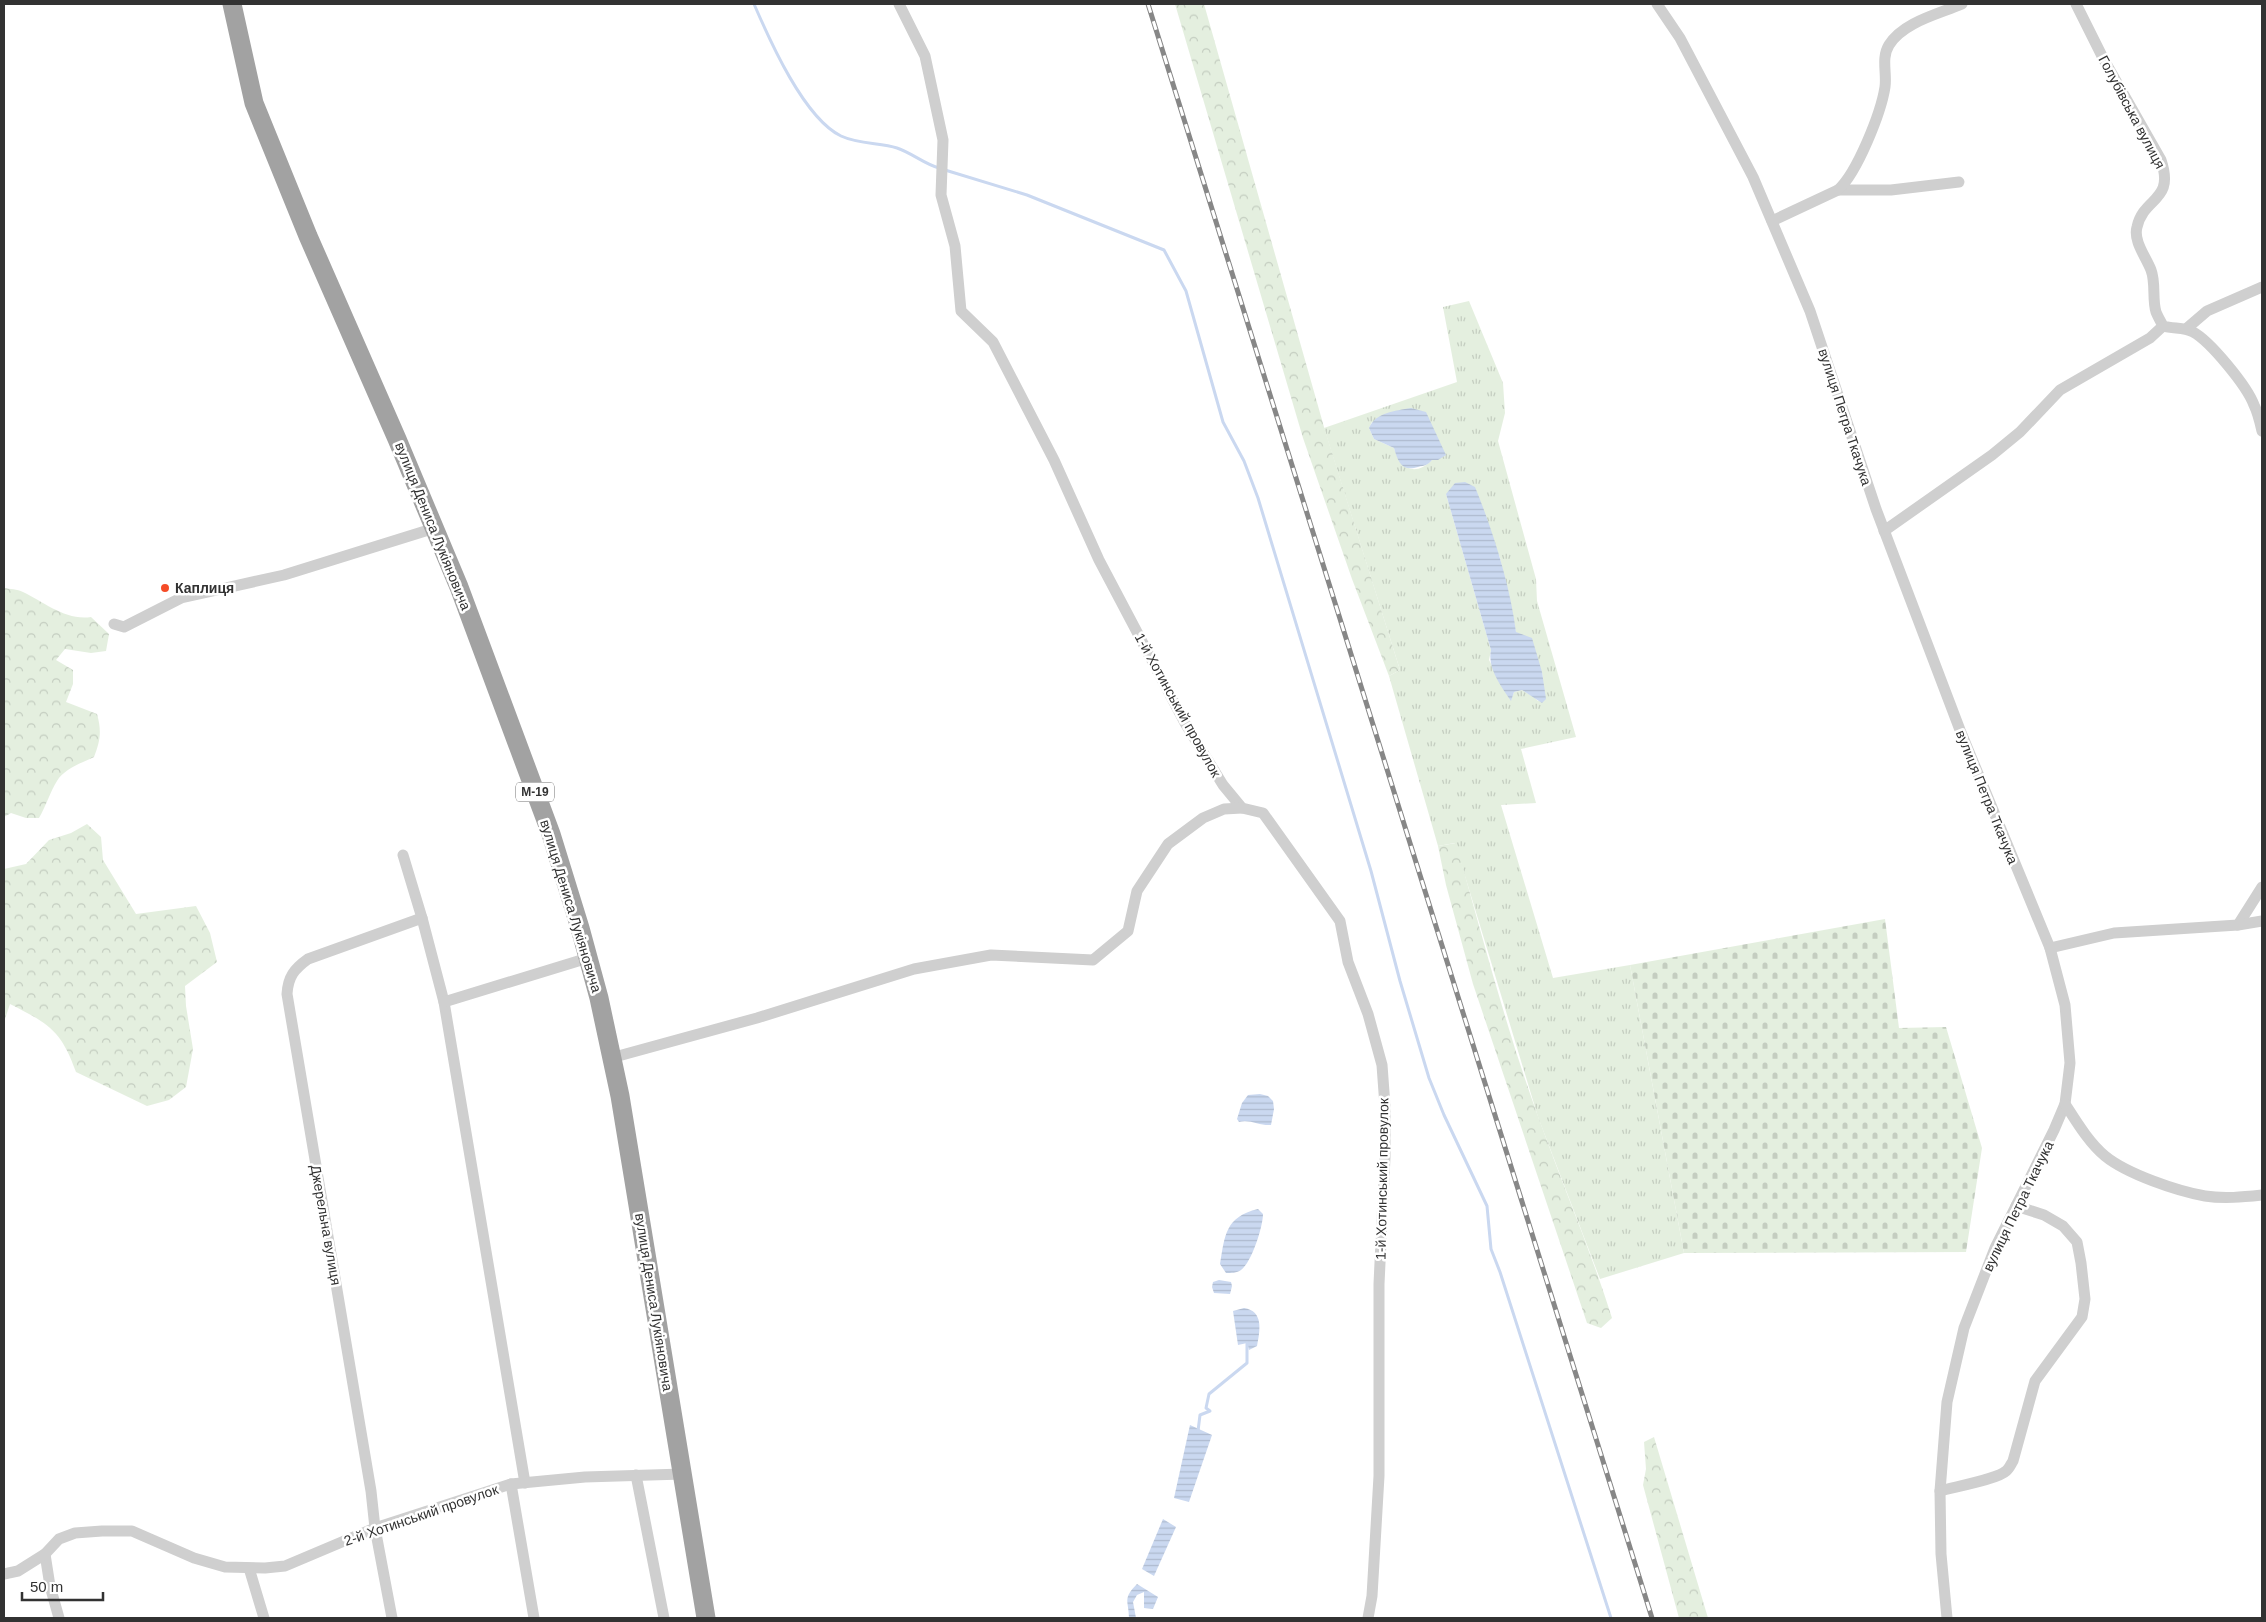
<svg xmlns="http://www.w3.org/2000/svg" width="2266" height="1622" viewBox="0 0 2266 1622" font-family="Arial,sans-serif">
  <style>
    .grass { fill: url(#grass-tufts); fill-rule: evenodd }
    .forest { fill: url(#forest-crowns) }
    .cemetery { fill: url(#cemetery-stones) }
    .water { fill: url(#water-rules) }
    .lines { fill: none; stroke-linecap: round; stroke-linejoin: round }
    .stream { stroke: #cad8f0; stroke-width: 3 }
    .minor { stroke: #cfcfcf; stroke-width: 11 }
    .trunk { stroke: #a2a2a2; stroke-width: 19 }
    .rail-casing { stroke: #878787; stroke-width: 5 }
    .rail { stroke: #fff; stroke-width: 3; stroke-dasharray: 9; stroke-linecap: butt }
    .poi-dot { fill: #f54c27; stroke: #fff; stroke-width: 2 }
    .labels { text-anchor: middle; stroke-width: 5; stroke-linejoin: round; paint-order: stroke }
    .shield { fill: #fff; stroke: #707070; stroke-width: 1 }
    .shield-label { font-size: 12px; font-weight: bold; fill: #323232 }
    .street-label { font-size: 14px; fill: #323232; stroke: #fff }
    .poi-label { font-size: 14px; font-weight: bold; fill: #323232; stroke: #fff; text-anchor: start }
  </style>
  <defs>
    <pattern id="grass-tufts" width="24" height="20" patternUnits="userSpaceOnUse" patternTransform="scale(1.25)"><rect width="24" height="20" fill="#e4efdf"/><path d="M3 7l-1-3M5 7V3M7 7l1-3M15 17l-1-3M17 17v-4M19 17l1-3" fill="none" stroke="#c4cdc0"/></pattern>
    <pattern id="forest-crowns" width="20" height="18" patternUnits="userSpaceOnUse" patternTransform="scale(1.25)"><rect width="20" height="18" fill="#e4efdf"/><path d="M2 6a3 3 0 1 1 6 0M12 15a3 3 0 1 1 6 0" fill="none" stroke="#c4cdc0"/></pattern>
    <pattern id="cemetery-stones" width="16" height="16" patternUnits="userSpaceOnUse" patternTransform="scale(1.25)"><rect width="16" height="16" fill="#e4efdf"/><path d="M2 7V4a2 2 0 0 1 4 0v3zM10 15v-3a2 2 0 0 1 4 0v3z" fill="#c4cdc0"/></pattern>
    <pattern id="water-rules" width="6" height="5" patternUnits="userSpaceOnUse" patternTransform="scale(1.25)"><rect width="6" height="5" fill="#cad8f0"/><path d="M0 2.5h6" fill="none" stroke="#aebace"/></pattern>
  </defs>
  <rect width="100%" height="100%" fill="#fff"/>
  <path class="grass" d="M1469,301L1503,383L1505,413L1498,441L1536,579L1537,601L1576,737L1521,749L1536,803L1501,805L1553,978L1630,965L1684,1253L1600,1279L1538,1117L1455,843L1438,846L1389,676L1400,670L1324,428L1457,382L1443,307ZM1372,422L1438,460H1432C1415,477 1400,469 1394,448L1374,439L1369,428ZM1446,494L1490,532L1500,558L1516,632L1542,672L1545,699L1538,701L1534,697L1522,690L1514,692L1511,700L1489,660L1491,650Z"/>
  <g class="forest">
    <polygon points="1175,4 1204,4 1324,427 1400,670 1389,676 1352,579 1303,438"/>
    <path d="M4,588C10,589 17,589 23,592C44,602 66,621 91,617L109,634L106,651L91,653L65,649L56,660L73,670V684L66,702L97,714C102,732 100,741 94,757C81,763 64,769 57,781C50,792 46,806 39,818H26L11,813L4,817Z"/>
    <path d="M87,824L101,837L103,860L136,914L196,906L210,933L217,962L185,986L186,1006L193,1049L186,1087L169,1100L147,1106L76,1072C61,1030 49,1024 10,1004L4,1022V869L26,864L49,840L71,833Z"/>
    <path d="M1456,843C1482,935 1506,1029 1539,1119C1563,1186 1591,1251 1612,1318L1601,1328L1587,1323L1473,984L1446,885L1438,846Z"/>
    <polygon points="1654,1437 1708,1618 1679,1618 1643,1485 1646,1469 1644,1442"/>
  </g>
  <polygon class="cemetery" points="1885,919 1899,1028 1946,1027 1982,1148 1966,1252 1684,1253 1630,965"/>
  <g class="water">
    <path d="M1411,408L1426,412L1446,455L1438,460H1432C1427,466 1425,465 1418,467C1402,472 1398,462 1394,448L1374,439L1369,428C1376,412 1395,411 1411,408Z"/>
    <path d="M1465,482L1475,487C1493,531 1510,585 1516,632L1532,638L1542,672L1546,699L1542,703L1522,690L1514,692L1511,701C1501,686 1487,668 1491,650L1446,494L1455,483Z"/>
    <path d="M1260,1094L1268,1096L1273,1101L1274,1109L1271,1125C1260,1126 1250,1119 1239,1122L1237,1119L1242,1103L1248,1095Z"/>
    <path d="M1258,1209L1263,1214C1263,1226 1252,1262 1241,1270C1237,1273 1231,1273 1226,1273L1220,1264C1225,1235 1225,1217 1258,1209Z"/>
    <polygon points="1219,1280 1231,1282 1232,1286 1230,1294 1214,1293 1212,1287 1213,1282"/>
    <path d="M1244,1308C1264,1311 1260,1331 1257,1346L1249,1350L1247,1343L1238,1345L1233,1311Z"/>
    <polygon points="1190,1425 1212,1435 1189,1502 1174,1498"/>
    <polygon points="1163,1519 1176,1527 1154,1576 1142,1569"/>
    <path d="M1137,1584L1158,1597L1153,1609L1144,1608V1592L1137,1595L1133,1602L1136,1618H1129C1129,1601 1122,1599 1137,1584Z"/>
  </g>
  <g class="lines">
    <g class="stream">
      <path d="M754,4C770,41 804,118 841,136C858,144 880,143 897,148C912,153 924,164 939,168"/>
      <polyline points="945,170 1027,195 1164,250 1186,291 1223,422 1244,461 1258,498 1371,871 1400,981 1429,1078 1444,1115 1487,1206 1491,1249 1500,1272 1611,1618"/>
      <polyline points="1198,1431 1200,1415 1210,1411 1206,1408 1209,1394 1247,1363 1247,1343"/>
    </g>
    <g class="minor">
      <polyline points="899,4 925,56 943,140 941,195 955,246 961,311 993,342 1054,460 1099,560 1185,723 1223,785 1242,808 1263,813 1340,921 1348,962 1368,1014 1382,1065 1385,1106 1385,1157 1379,1284 1379,1476 1372,1596 1368,1618"/>
      <polyline points="1657,4 1680,38 1753,177 1810,311 1876,509 1960,730 2050,948 2065,1005 2070,1063 2065,1104 2054,1130 1995,1248 1964,1328 1947,1402 1940,1491 1941,1554 1947,1618"/>
      <path d="M2076,4L2104,60L2161,160C2175,202 2144,196 2137,227C2133,241 2146,257 2151,270C2156,283 2152,299 2156,312C2158,317 2161,322 2163,326C2174,329 2184,327 2193,332C2210,341 2247,386 2254,405C2258,413 2260,422 2262,431"/>
      <polyline points="1838,190 1891,190 1959,182"/>
      <path d="M1772,221L1838,190C1857,173 1881,113 1885,87C1887,73 1881,58 1889,45C1903,22 1939,14 1962,4"/>
      <polyline points="2186,329 2207,311 2262,287"/>
      <polyline points="1884,531 1992,455 2020,432 2060,390 2150,338 2163,326"/>
      <polyline points="114,624 124,627 181,598 284,575 435,528"/>
      <polyline points="403,855 422,918 444,1002 525,1483"/>
      <polyline points="2238,925 2262,887"/>
      <polyline points="2050,948 2114,933 2238,925 2262,921"/>
      <polyline points="444,1002 588,958"/>
      <polyline points="611,1058 757,1018 914,969 991,955 1093,960 1128,931 1137,891 1168,844 1203,818 1224,809 1242,808"/>
      <path d="M2065,1104C2076,1121 2089,1143 2105,1156C2127,1174 2177,1191 2205,1196C2224,1199 2243,1197 2262,1195"/>
      <polyline points="636,1475 664,1618"/>
      <polyline points="511,1484 534,1618"/>
      <path d="M1940,1491C1954,1487 1998,1479 2006,1471C2009,1469 2011,1464 2013,1461L2035,1381L2082,1317L2085,1299L2081,1263L2077,1242L2063,1226L2044,1215L2016,1206"/>
      <polyline points="45,1554 50,1586 59,1618"/>
      <polyline points="249,1568 264,1618"/>
      <polyline points="4,1574 18,1571 45,1554 59,1539 75,1533 102,1531 132,1531 194,1558 225,1567 265,1568 285,1566 375,1528 511,1484 585,1477 683,1474"/>
      <path d="M392,1618L375,1528L371,1491L287,994C288,977 294,969 308,959L422,918"/>
    </g>
    <polyline class="trunk" points="232,4 254,103 308,236 397,439 459,587 551,834 580,928 599,998 620,1096 706,1618"/>
    <defs>
      <polyline id="rail" points="1148,4 1652,1618"/>
    </defs>
    <use href="#rail" class="rail-casing"/>
    <use href="#rail" class="rail"/>
  </g>
  <circle class="poi-dot" cx="165" cy="588" r="5"/>
  <g class="labels">
    <rect class="shield" x="516" y="782.5" width="38" height="19" rx="4"/>
    <g class="shield-label">
      <text x="535" y="796">М-19</text>
    </g>
    <g class="street-label">
      <text transform="translate(2132 112) rotate(62)" y="5">Голубівська вулиця</text>
      <text transform="translate(1845 417) rotate(72)" y="5">вулиця Петра Ткачука</text>
      <text transform="translate(433 526) rotate(68)" y="5">вулиця Дениса Лукіяновича</text>
      <text transform="translate(1178 705) rotate(61)" y="5">1-й Хотинський провулок</text>
      <text transform="translate(1987 797) rotate(68)" y="5">вулиця Петра Ткачука</text>
      <text transform="translate(571 906) rotate(73)" y="5">вулиця Дениса Лукіяновича</text>
      <text transform="translate(1382 1179) rotate(-89)" y="5">1-й Хотинський провулок</text>
      <text transform="translate(2018 1206) rotate(-64)" y="5">вулиця Петра Ткачука</text>
      <text transform="translate(326 1225) rotate(80)" y="5">Джерельна вулиця</text>
      <text transform="translate(654 1302) rotate(81)" y="5">вулиця Дениса Лукіяновича</text>
      <text transform="translate(421 1515) rotate(-19)" y="5">2-й Хотинський провулок</text>
    </g>
    <g class="poi-label">
      <text x="175" y="593">Каплиця</text>
    </g>
  </g>
  <rect width="2266" height="1622" fill="none" stroke="#323232" stroke-width="10"/>
  <path d="M22 1592v8h81v-8" fill="none" stroke="#323232" stroke-width="2.5"/>
  <text x="30" y="1592" font-size="15" fill="#323232" stroke="#ffffff" stroke-width="4" paint-order="stroke">50 m</text>
</svg>
